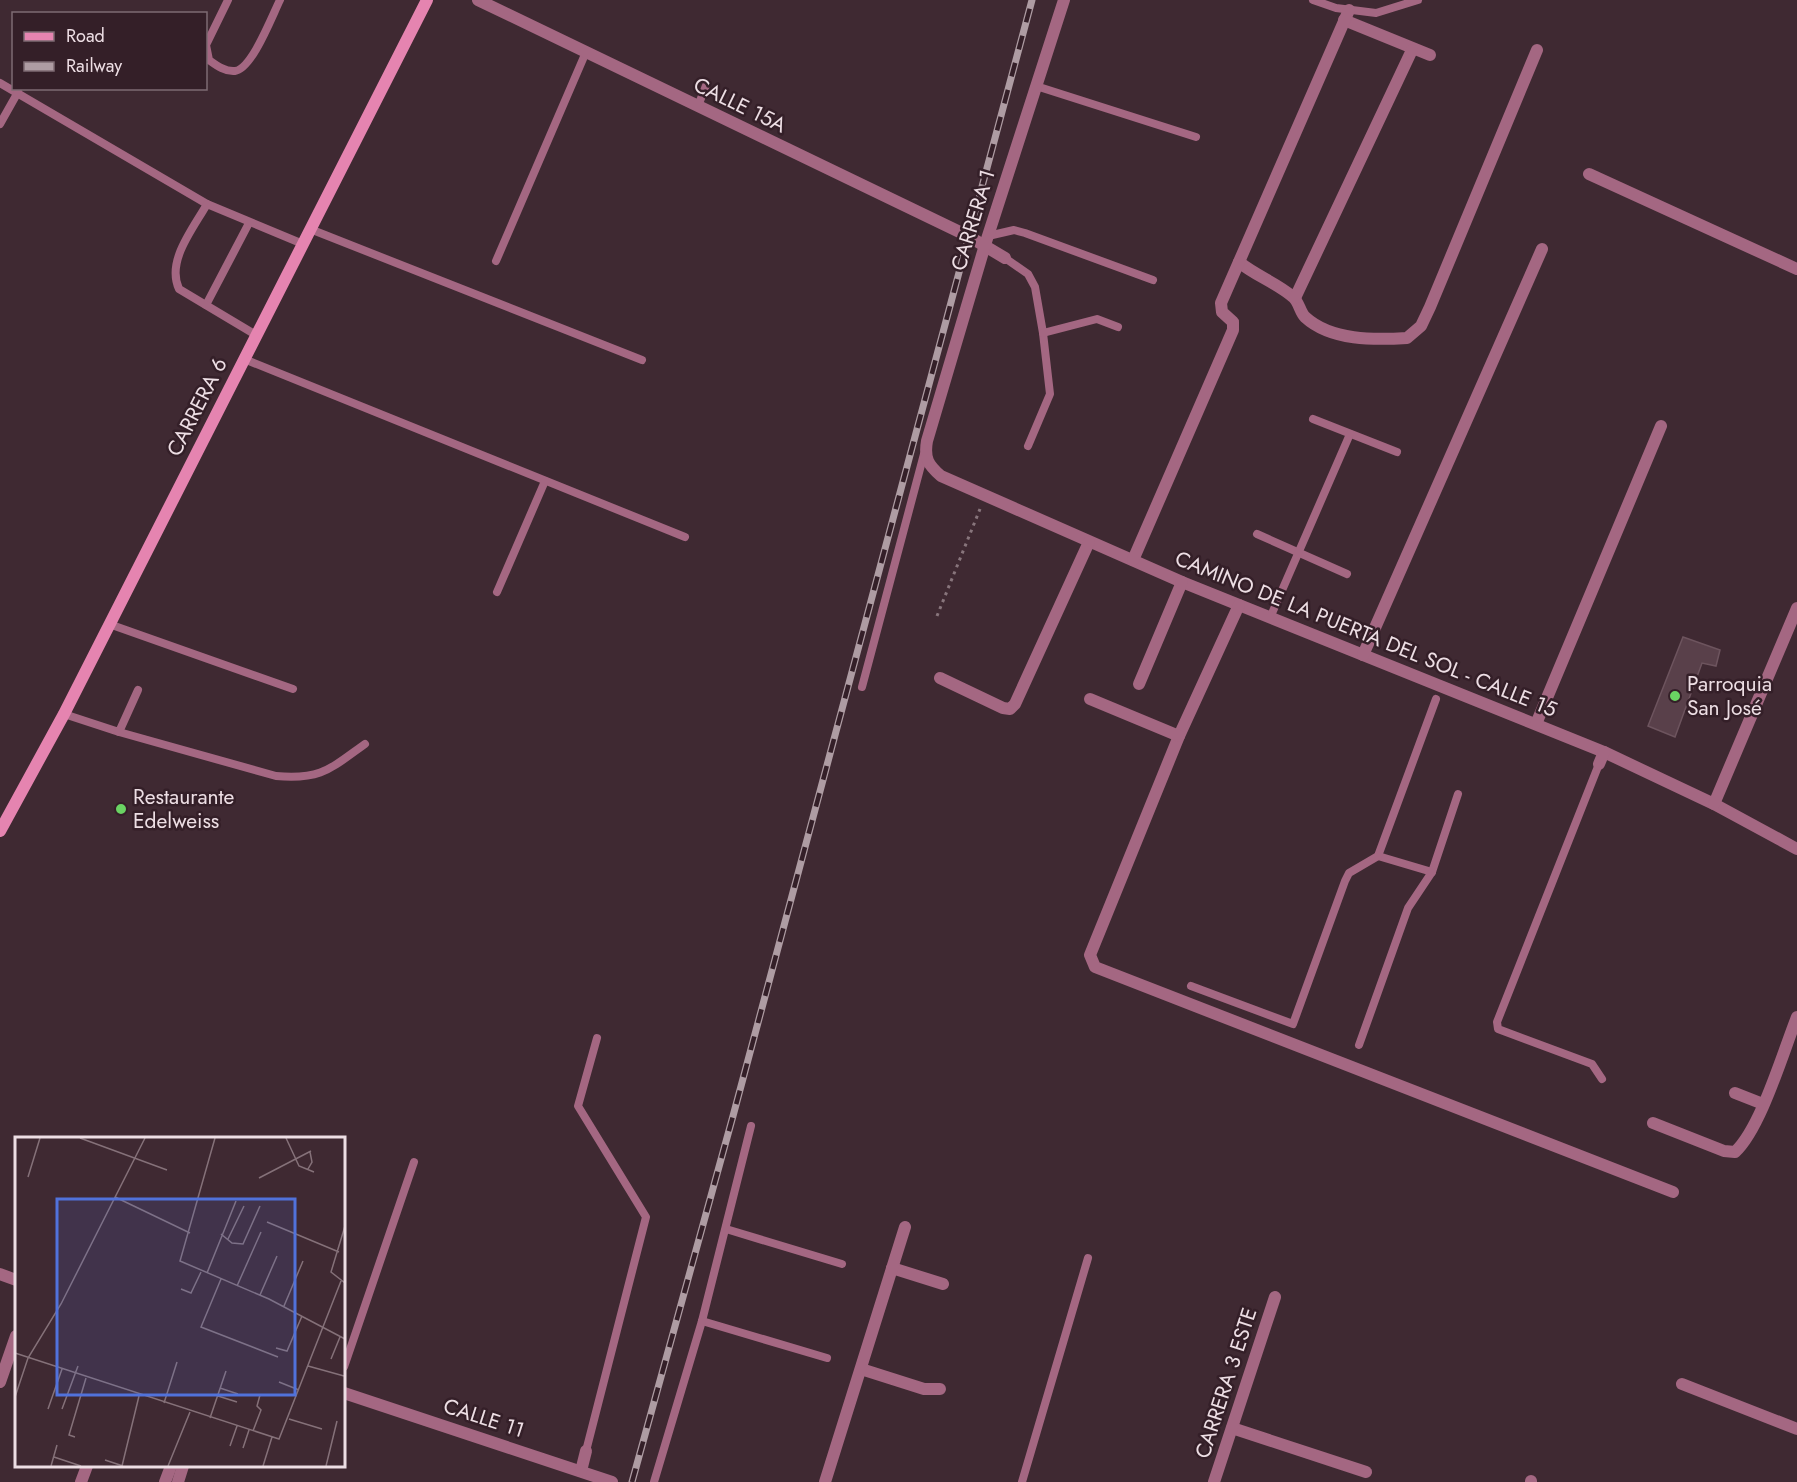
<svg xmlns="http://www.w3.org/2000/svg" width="1797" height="1482" viewBox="0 0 1797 1482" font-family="Jost,sans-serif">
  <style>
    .building { fill: #59404a; stroke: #6d545e; stroke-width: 1.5 }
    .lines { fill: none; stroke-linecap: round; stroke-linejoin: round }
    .path { stroke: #88757c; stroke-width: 3; stroke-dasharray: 3 4.5; stroke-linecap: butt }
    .lane { stroke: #a46782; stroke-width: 8 }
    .street { stroke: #a46782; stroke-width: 12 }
    .secondary { stroke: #e584b0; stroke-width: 12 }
    .rail-casing { stroke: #ae9ca3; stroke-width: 7 }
    .rail { stroke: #341f28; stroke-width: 4.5; stroke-dasharray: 14; stroke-linecap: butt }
    .poi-dot { fill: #6ad363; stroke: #341f28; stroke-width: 2 }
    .labels { text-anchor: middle; stroke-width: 5; stroke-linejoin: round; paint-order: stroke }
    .street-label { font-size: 21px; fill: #eddee4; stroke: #341f28 }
    .poi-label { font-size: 21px; fill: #eddee4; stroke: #341f28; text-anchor: start }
    .inset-road { fill: none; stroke: #857179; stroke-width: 1.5 }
    .view { fill: #5172db; fill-opacity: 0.15; stroke: #5172db; stroke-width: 3 }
    .inset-edge { fill: none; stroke: #eddee4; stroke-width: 3 }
  </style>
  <rect width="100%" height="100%" fill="#3f2932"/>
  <polygon class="building" points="1683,637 1720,650 1716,666 1702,663 1675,737 1648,726"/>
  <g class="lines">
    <polyline class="path" points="937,616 980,509"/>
    <g class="lane">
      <path d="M228,0L206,45L209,60C216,65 225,72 235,71C252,69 272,16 280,0"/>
      <polyline points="1313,0 1336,8 1376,13 1418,0"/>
      <polyline points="0,83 207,204"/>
      <polyline points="1036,86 1196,137"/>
      <polyline points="698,106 707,83"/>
      <polyline points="0,124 18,92"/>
      <polyline points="310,229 642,360"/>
      <polyline points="988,236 1014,230 1025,233 1153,280"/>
      <polyline points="1005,258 1028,274 1035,287 1043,333 1050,394 1028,446"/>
      <polyline points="496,261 586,52"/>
      <polyline points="206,305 249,223"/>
      <polyline points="1043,333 1097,319 1118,327"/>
      <path d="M256,335L179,289C166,261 193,229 207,204L303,244"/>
      <polyline points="244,359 685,537"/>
      <polyline points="1313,419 1397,452"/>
      <polyline points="1257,534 1347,574"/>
      <polyline points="497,592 545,481"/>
      <polyline points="1270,618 1350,434"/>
      <polyline points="109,624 293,689"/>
      <polyline points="862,687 924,454"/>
      <polyline points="64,714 119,732 138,690"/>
      <path d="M119,732L276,776C321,780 330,769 365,744"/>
      <polyline points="1599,764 1497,1022 1498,1029 1592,1064 1602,1079"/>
      <polyline points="1378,856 1432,872"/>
      <polyline points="1191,986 1293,1024 1345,881 1349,873 1378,856 1436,699"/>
      <polyline points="1359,1045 1408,908 1432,872 1458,794"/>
      <polyline points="726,1229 842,1264"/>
      <polyline points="702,1321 827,1358"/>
      <polyline points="344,1367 414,1162"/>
      <polyline points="586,1451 646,1217 578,1106 597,1038"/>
      <polyline points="654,1482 702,1321 751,1126"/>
      <polyline points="1022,1482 1088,1258"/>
    </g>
    <g class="street">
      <polyline points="478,0 968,236 1005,258"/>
      <path d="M1064,0L985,245L927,441C924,458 928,465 941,476L1182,582L1604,752L1714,804L1797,849"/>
      <polyline points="1344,20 1430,55"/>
      <polyline points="1589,174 1797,269"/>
      <path d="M1239,262C1256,276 1277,283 1293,297C1299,302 1300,312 1305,317C1331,341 1375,340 1407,338L1421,326L1430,307L1537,50"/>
      <polyline points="1295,298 1412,50"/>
      <polyline points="1133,560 1233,330 1233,322 1222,312 1221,303 1349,10"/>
      <polyline points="1239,605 1179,736 1090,955 1095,967 1673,1192"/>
      <polyline points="1363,655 1542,249"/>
      <polyline points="940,678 1003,708 1010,709 1015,704 1089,542"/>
      <polyline points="1139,684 1182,582"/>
      <polyline points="1090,699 1179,736"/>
      <polyline points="1536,724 1661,426"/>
      <polyline points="1599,764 1604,752"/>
      <polyline points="1714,804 1797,608"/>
      <polyline points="1735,1093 1763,1104"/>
      <path d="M1653,1123L1724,1151L1735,1152C1761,1128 1783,1052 1797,1017"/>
      <polyline points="892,1268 943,1284"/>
      <polyline points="0,1274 16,1280"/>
      <polyline points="861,1369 924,1389 940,1389"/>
      <polyline points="0,1382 16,1336"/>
      <polyline points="1682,1384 1797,1429"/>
      <polyline points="344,1393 612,1482"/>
      <polyline points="1232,1428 1366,1472"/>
      <polyline points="581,1471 586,1451"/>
      <polyline points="81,1482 87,1466"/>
      <polyline points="165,1482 171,1466"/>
      <polyline points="178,1482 183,1466"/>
      <polyline points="825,1482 905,1227"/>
      <polyline points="1214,1482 1275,1297"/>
      <polyline points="1531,1482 1531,1481"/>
    </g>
    <polyline class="secondary" points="0,831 64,714 427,0"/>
    <defs>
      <polyline id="rail" points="632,1482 733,1116 1032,0"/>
    </defs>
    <use href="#rail" class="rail-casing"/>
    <use href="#rail" class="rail"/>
  </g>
  <g class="poi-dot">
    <circle cx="1675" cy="696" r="6"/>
    <circle cx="121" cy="809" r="6"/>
  </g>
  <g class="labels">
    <g class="street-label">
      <text transform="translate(740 105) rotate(26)" y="7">CALLE 15A</text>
      <text transform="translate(973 220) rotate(-73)" y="7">CARRERA 1</text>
      <text transform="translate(197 407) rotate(-63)" y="7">CARRERA 6</text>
      <text transform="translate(1366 634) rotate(22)" y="7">CAMINO DE LA PUERTA DEL SOL - CALLE 15</text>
      <text transform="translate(1226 1383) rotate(-72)" y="7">CARRERA 3 ESTE</text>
      <text transform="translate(484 1418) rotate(18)" y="7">CALLE 11</text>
    </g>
    <g class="poi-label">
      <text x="1687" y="691">Parroquia<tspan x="1687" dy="24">San José</tspan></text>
      <text x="133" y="804">Restaurante<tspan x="133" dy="24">Edelweiss</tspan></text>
    </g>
  </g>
  <g transform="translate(15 1137)">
    <rect width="330" height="330" fill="#3f2932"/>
    <path class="inset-road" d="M65,1L152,33M200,1L165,124L254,162L330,202M271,1L284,29L299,35M293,32L297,25L295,15M13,40L25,1M244,41L296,14M100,60L175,96M252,85L324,115M330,89L316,135L330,146M206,97L217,106L228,107L245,69M213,102L229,69M192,136L221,64M206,142L186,190L263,220M222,149L246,95M166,152L176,156L186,135M245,158L262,119M269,169L288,124M261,211L272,214L287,179M0,216L264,302L326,144M316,222L325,200M293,229L329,239M264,245L284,253M205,251L223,257M203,259L222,265M0,260L13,221L46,167L130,1M149,266L162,225M33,272L47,232M47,272L63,229M195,281L211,234M274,282L307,292M238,294L246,273L242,269L245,258M60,300L54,298L71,241M215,309L222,289M228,311L234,293M39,320L66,329M90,323L108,329M36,329L42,308M107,329L124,259M153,329L175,275M248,329L257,300M311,329L322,284"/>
    <path class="view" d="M42,62H280V258H42Z"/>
    <rect width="330" height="330" class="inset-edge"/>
  </g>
  <rect x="12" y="12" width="195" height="78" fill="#341f28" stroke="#7e6b73" stroke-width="1.5"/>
  <rect x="24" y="32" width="30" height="9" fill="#e584b0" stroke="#7e6b73" stroke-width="1.5"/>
  <text x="66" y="42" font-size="18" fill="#eddee4">Road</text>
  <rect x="24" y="62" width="30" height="9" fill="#ae9ca3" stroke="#7e6b73" stroke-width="1.5"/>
  <text x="66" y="72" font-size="18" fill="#eddee4">Railway</text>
</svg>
